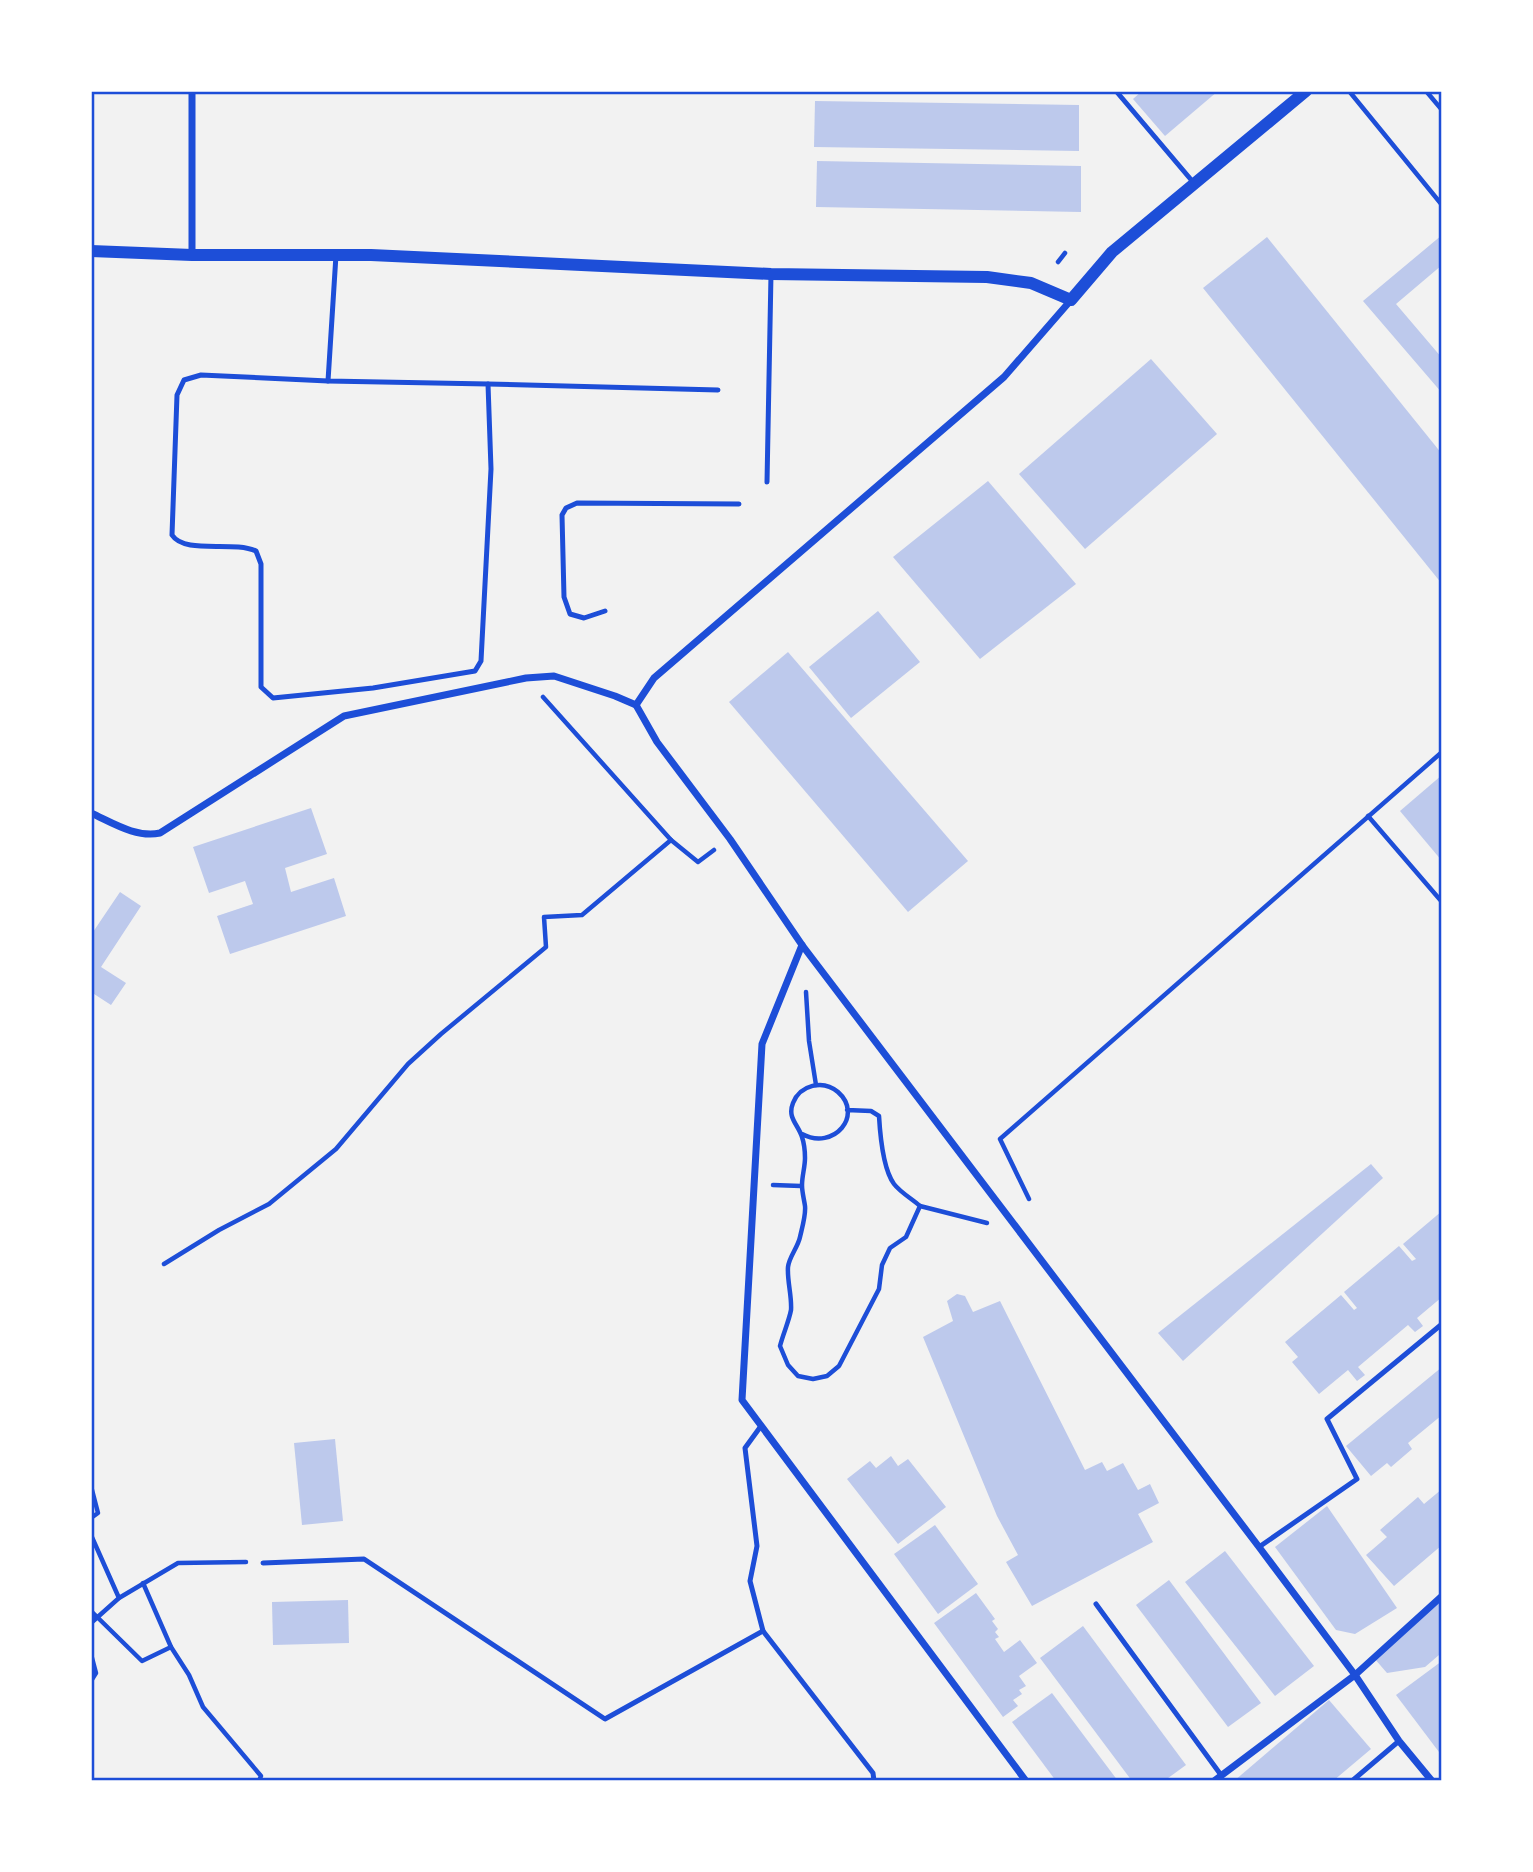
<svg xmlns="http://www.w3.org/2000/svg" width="1533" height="1872" viewBox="0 0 1533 1872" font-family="'Space Grotesk',sans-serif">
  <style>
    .building { fill: #bdc9ec }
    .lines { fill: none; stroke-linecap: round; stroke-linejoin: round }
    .path { stroke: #1d4ed8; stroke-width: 4.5 }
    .service { stroke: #1d4ed8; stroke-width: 5 }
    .minor { stroke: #1d4ed8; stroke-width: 7 }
    .tertiary { stroke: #1d4ed8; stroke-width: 12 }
    .neatline { fill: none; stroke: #1d4ed8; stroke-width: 2.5 }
  </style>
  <rect width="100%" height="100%" fill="#f2f2f2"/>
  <g class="building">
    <polygon points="1142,91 1218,91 1165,136 1133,99"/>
    <polygon points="815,101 1079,105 1079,151 814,147"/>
    <polygon points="817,161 1081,166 1081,212 816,207"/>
    <polygon points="1442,235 1442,265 1396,304 1442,358 1442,393 1363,301"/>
    <polygon points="1267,237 1442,454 1442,584 1203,288"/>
    <polygon points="1151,359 1217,434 1085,549 1019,474"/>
    <polygon points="988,481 1076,584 980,659 893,557"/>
    <polygon points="878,611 920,662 851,718 809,667"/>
    <polygon points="788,652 968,861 908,912 729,702"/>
    <polygon points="1442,775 1442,861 1400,811"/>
    <polygon points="311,808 327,854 285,868 291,892 334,878 346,916 230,954 217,916 253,904 245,881 209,893 193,847"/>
    <polygon points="120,892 141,906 101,967 126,983 111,1005 91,992 91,935"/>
    <polygon points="1371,1164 1383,1178 1183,1361 1158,1333"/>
    <polygon points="1442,1211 1442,1297 1417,1318 1423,1326 1415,1332 1408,1325 1358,1367 1365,1375 1357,1381 1348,1370 1319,1394 1292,1362 1298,1357 1285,1342 1341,1295 1354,1310 1357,1308 1344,1292 1399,1246 1412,1261 1416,1259 1403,1244"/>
    <polygon points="957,1294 965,1296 973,1312 1000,1301 1085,1470 1102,1462 1107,1471 1123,1463 1138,1490 1150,1484 1159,1503 1138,1514 1153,1542 1032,1606 1006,1562 1018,1555 997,1516 923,1337 953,1321 947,1301"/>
    <polygon points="1442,1367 1442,1415 1408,1443 1412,1449 1391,1467 1387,1463 1371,1476 1346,1446"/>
    <polygon points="335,1439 343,1521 302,1525 294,1443"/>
    <polygon points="891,1456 898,1466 908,1459 946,1507 898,1544 847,1479 870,1461 876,1468"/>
    <polygon points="1442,1489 1442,1545 1394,1586 1366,1555 1387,1537 1380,1530 1418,1497 1424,1504"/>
    <polygon points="1327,1506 1397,1608 1355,1634 1336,1630 1275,1547"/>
    <polygon points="935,1525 978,1584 938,1614 894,1554"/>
    <polygon points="1225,1551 1314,1666 1275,1696 1185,1582"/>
    <polygon points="1169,1580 1261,1703 1228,1727 1136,1605"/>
    <polygon points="976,1593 995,1619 992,1621 998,1629 995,1632 999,1637 995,1639 1004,1652 1020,1640 1037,1663 1019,1676 1026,1686 1019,1690 1022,1694 1013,1700 1018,1706 1003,1717 934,1623"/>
    <polygon points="348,1600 349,1643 273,1645 272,1602"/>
    <polygon points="1442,1600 1442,1658 1439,1655 1425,1667 1387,1673 1374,1658"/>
    <polygon points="1083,1626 1186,1765 1164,1781 1132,1781 1040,1658"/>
    <polygon points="1442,1661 1442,1756 1396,1695"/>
    <polygon points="1052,1693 1118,1781 1056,1781 1012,1722"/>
    <polygon points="1329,1700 1371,1749 1333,1781 1234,1781"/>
  </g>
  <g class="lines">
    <g class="path">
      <polyline points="1349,91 1442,205"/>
      <polyline points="1426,91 1442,110"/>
      <polyline points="1058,262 1065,253"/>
      <polyline points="543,697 671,840 698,862 714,850"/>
      <polyline points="1368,816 1442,902"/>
      <polyline points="806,992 809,1041 816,1085"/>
      <path d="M802,1134C834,1151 864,1115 838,1092C823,1079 800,1085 793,1103C787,1118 798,1124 802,1137C804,1143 805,1152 805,1158C805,1167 802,1176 802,1185C802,1192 804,1199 805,1206C806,1215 802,1228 800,1237C798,1247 789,1257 788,1267C787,1281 792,1296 791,1310C789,1321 783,1334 780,1346L788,1365L798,1376L813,1379L827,1376L839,1366L879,1289L882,1265L890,1248L906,1237L920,1206C912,1199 900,1192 894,1184C883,1169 880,1133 879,1116L871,1111L847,1110"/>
      <polyline points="773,1185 801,1186"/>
      <polyline points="1029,1199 1000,1139 1442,752"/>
      <polyline points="920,1206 987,1223"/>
      <polyline points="164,1264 219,1230 269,1204 336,1149 408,1064 441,1034 546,947 544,917 582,915 671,840"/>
      <polyline points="91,1486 98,1513 91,1518"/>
      <polyline points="91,1535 119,1598"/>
      <polyline points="143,1583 171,1647 189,1675 203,1707 261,1776 259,1781"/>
      <polyline points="91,1611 142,1661 171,1647"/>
      <polyline points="91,1623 119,1598 178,1563 246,1562"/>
      <polyline points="91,1654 96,1673 91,1681"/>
    </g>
    <g class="service">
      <polyline points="1116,91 1193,182"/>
      <path d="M201,375L328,381L488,384L491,469L481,661L475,671L373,688L273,698L261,687V564L256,551C233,540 185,555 172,535L177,395L184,380Z"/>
      <polyline points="328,381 336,255"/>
      <polyline points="488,384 718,390"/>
      <polyline points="767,482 771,274"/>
      <polyline points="605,611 584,618 570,614 564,597 562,515 566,508 577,503 739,504"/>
      <polyline points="761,1426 745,1448 757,1546 750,1581 763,1631 873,1773 874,1781"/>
      <polyline points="1259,1547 1357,1479 1327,1419 1442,1324"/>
      <polyline points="263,1563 364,1559 605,1719 763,1631"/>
      <polyline points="1096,1604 1221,1775"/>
      <polyline points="1352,1781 1399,1741"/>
    </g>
    <g class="minor">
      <polyline points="192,91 192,255"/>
      <polyline points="636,705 654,678 1004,377 1071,300"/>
      <path d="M91,813C113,823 136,838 160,833L344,716L526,678L554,676L615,696L636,705L657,742L730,839L802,945L1259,1547L1355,1675L1399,1741L1432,1781"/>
      <polyline points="802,945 762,1044 742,1400 1026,1781"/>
      <polyline points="1214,1781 1355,1675 1442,1596"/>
    </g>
    <polyline class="tertiary" points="91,251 192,255 371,255 771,274 987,277 1031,283 1071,300 1112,252 1306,91"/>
  </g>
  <rect width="1533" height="1872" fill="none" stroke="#ffffff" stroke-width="186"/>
  <rect x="93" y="93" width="1347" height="1686" class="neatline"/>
</svg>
